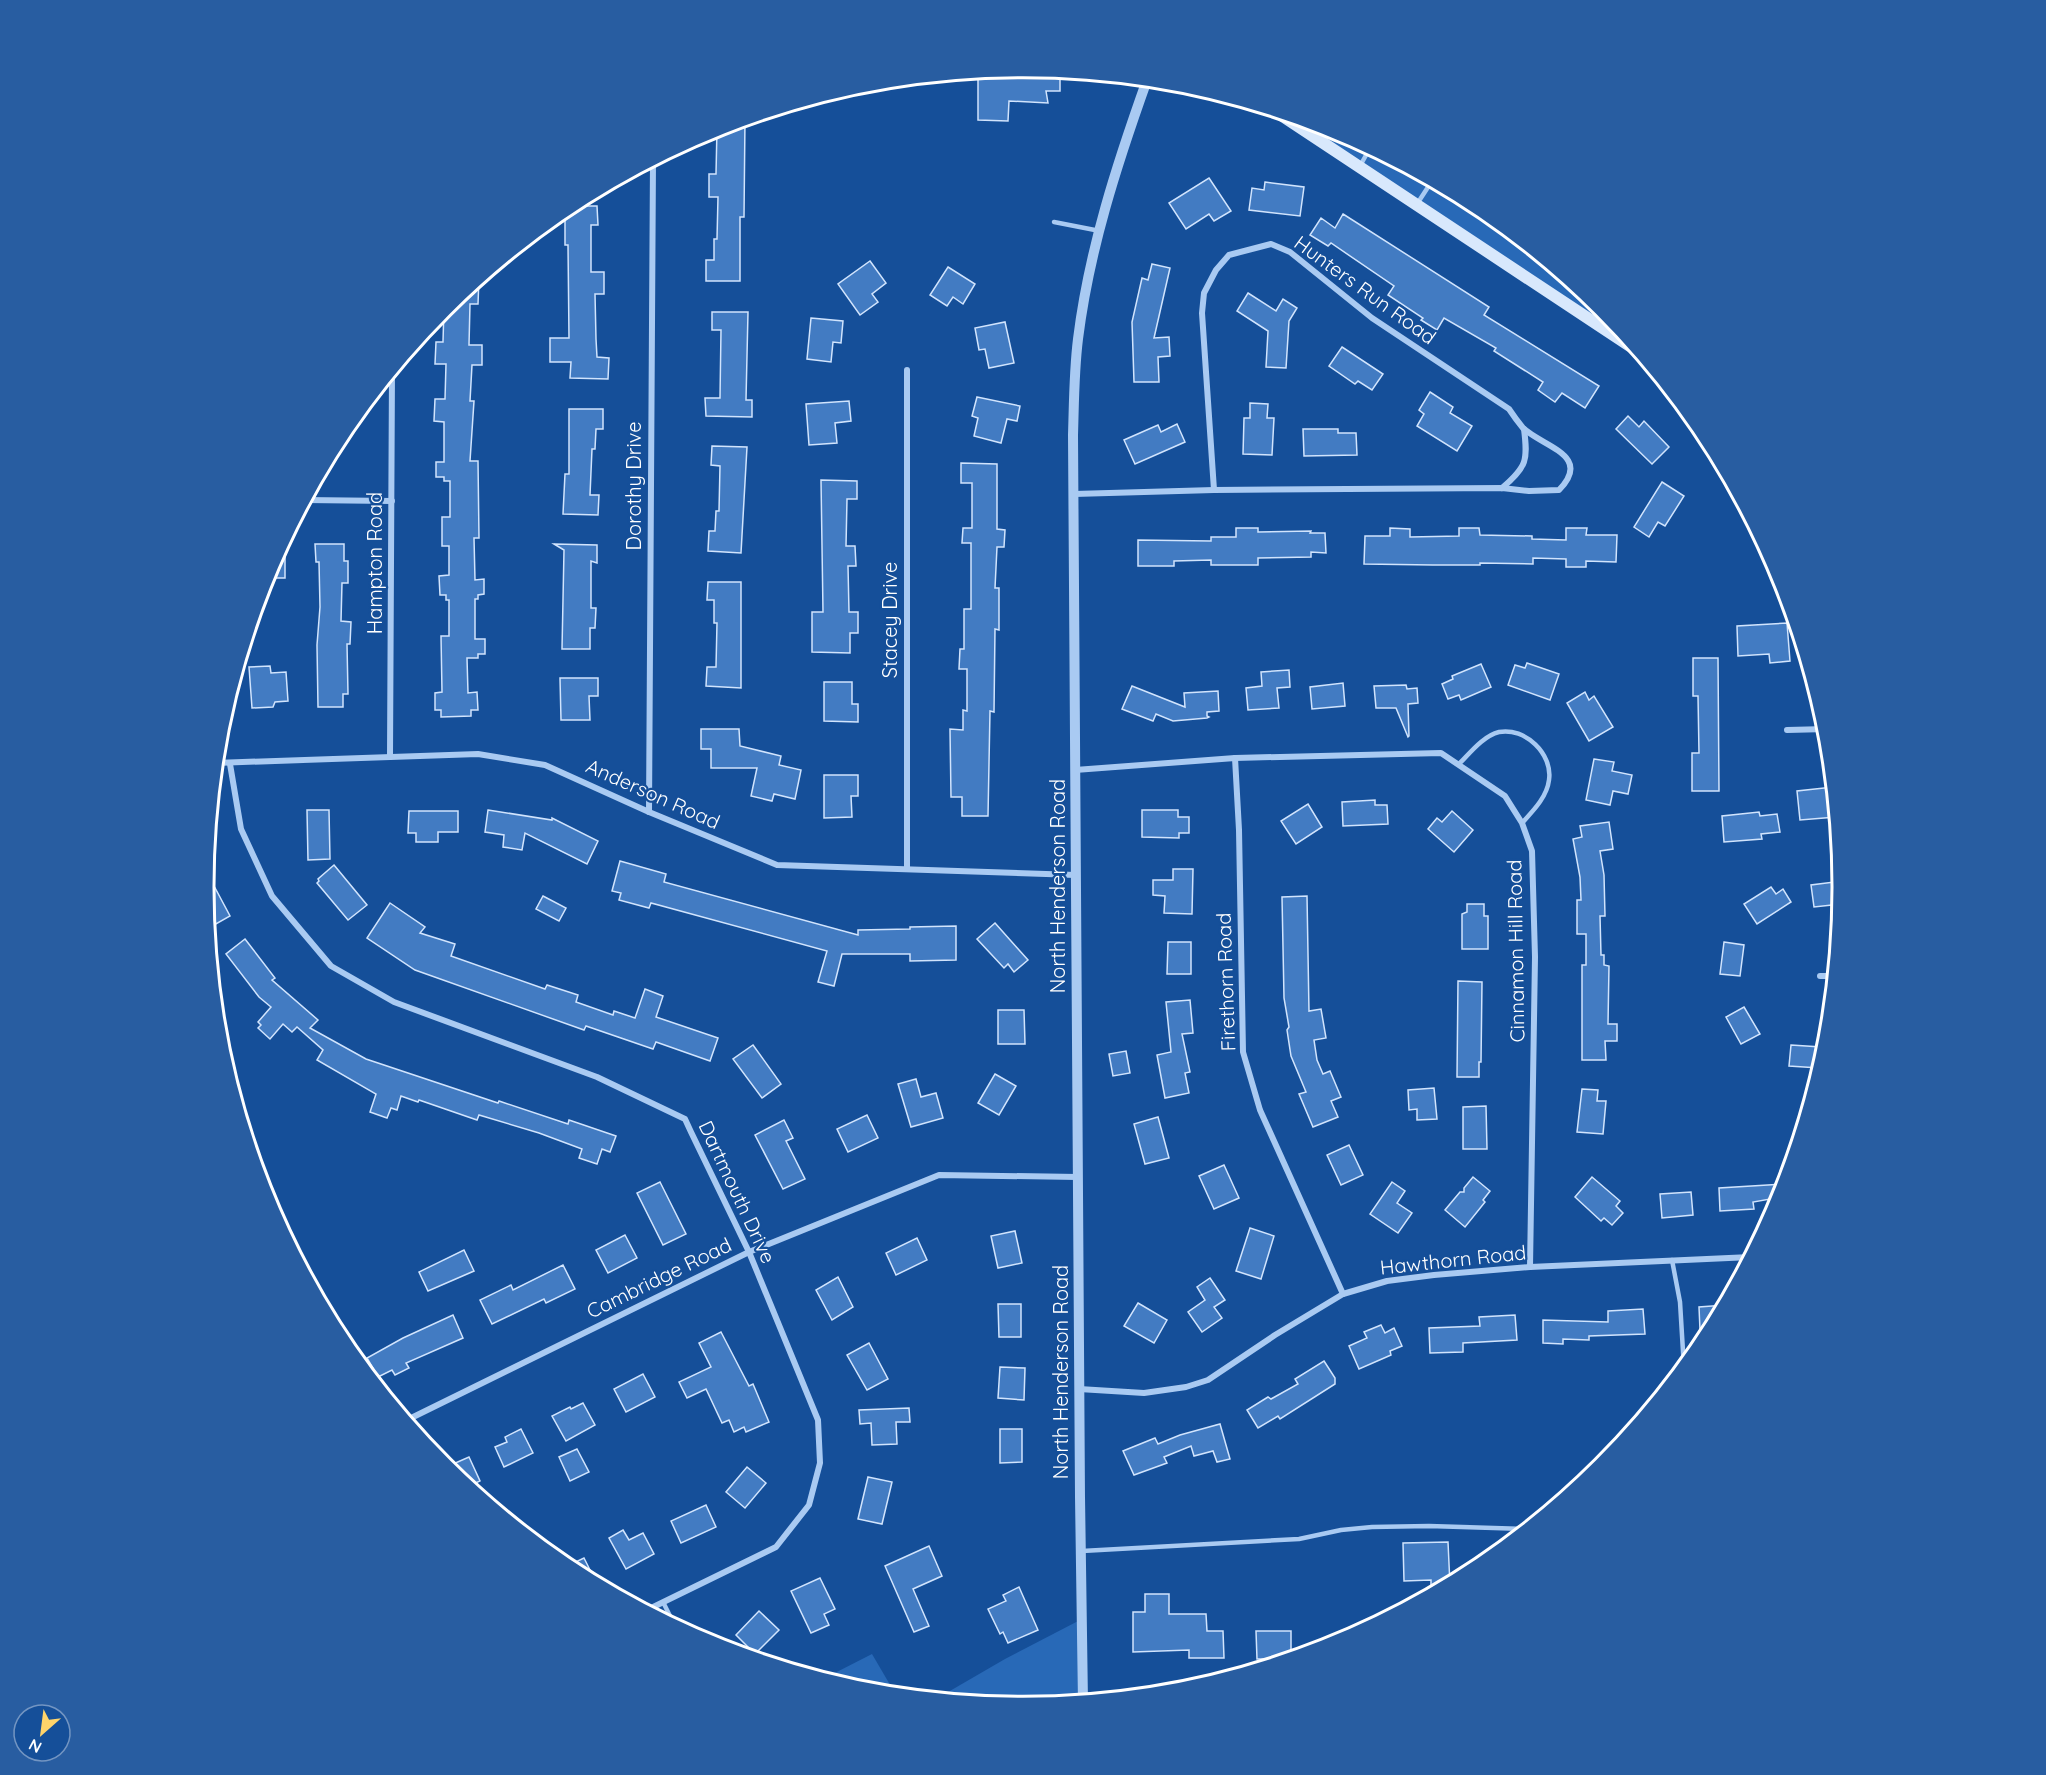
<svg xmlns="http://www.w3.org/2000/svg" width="2046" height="1775" viewBox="0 0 2046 1775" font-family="Quicksand,sans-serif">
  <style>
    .green { fill: #2869b7 }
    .building { fill: #427bc2; stroke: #d1e4fd; stroke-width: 1.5 }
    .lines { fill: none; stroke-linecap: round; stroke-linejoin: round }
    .path { stroke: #a9caf2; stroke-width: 3; stroke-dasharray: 3 4.5; stroke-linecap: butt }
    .service { stroke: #a9caf2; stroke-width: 4.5 }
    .minor { stroke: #a9caf2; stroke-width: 6 }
    .tertiary { stroke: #a9caf2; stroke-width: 10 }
    .secondary { stroke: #d8e8fc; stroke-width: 12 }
    .labels { text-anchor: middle; stroke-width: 4.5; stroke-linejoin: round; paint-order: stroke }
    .street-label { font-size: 20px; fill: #fff; stroke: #154f99 }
    .rim { fill: none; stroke: #fff; stroke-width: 3 }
  </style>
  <rect width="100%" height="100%" fill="#154f99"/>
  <g class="green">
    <polygon points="1275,111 1337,130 1479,206 1603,308 1639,352"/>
    <polygon points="1082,1619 1081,1702 1023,1707 936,1699 1005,1659"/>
    <polygon points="872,1654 896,1695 863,1692 823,1679"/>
  </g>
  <g class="building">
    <polygon points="1023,68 1060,71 1060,91 1046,91 1048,103 1009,101 1008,121 978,120 978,72"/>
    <polygon points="745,119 744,217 740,217 740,281 706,281 706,260 714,260 714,239 717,239 718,197 709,197 709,174 716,174 717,128"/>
    <polygon points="1209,178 1231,211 1214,221 1209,214 1186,229 1169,203"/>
    <polygon points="1265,182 1304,187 1300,216 1249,210 1252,188 1264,190"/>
    <polygon points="567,206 597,206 598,225 591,225 591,272 604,272 604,294 595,294 596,339 597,357 609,358 608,379 570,378 571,362 550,362 550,338 569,338 568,245 565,245 565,208"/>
    <polygon points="1343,214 1489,307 1484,315 1599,386 1585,408 1562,393 1555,402 1538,390 1543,382 1494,351 1496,348 1444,318 1437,330 1421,320 1423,318 1388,295 1394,286 1331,243 1328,246 1310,235 1321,218 1335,228"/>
    <polygon points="870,261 886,283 872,294 878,302 860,315 838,284"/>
    <polygon points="1152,264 1170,268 1154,338 1169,337 1170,356 1158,357 1159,382 1134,382 1132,322 1142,278 1148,280"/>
    <polygon points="948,267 975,284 963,304 953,297 947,306 930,295"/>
    <polygon points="479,278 478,304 470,304 469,345 482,345 482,365 472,365 470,401 474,401 470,461 478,461 479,538 474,538 475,580 484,579 484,594 478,595 478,599 475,599 475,639 485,639 485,654 478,654 478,658 467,658 468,693 477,692 478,710 471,710 471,716 441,717 441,710 435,710 435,693 442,692 441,636 449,636 449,600 446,600 446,595 440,595 439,576 449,575 449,546 442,546 442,517 450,517 450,481 444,481 444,477 436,477 436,462 444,462 444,422 434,421 435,399 445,399 446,364 435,364 436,342 443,342 444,307"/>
    <polygon points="1248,293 1276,311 1283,299 1297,308 1289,321 1286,368 1266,367 1268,331 1237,311"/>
    <polygon points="712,312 748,312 746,400 752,400 752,417 706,416 705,398 720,398 721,330 712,330"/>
    <polygon points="811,318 843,321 841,343 833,342 831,362 807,359"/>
    <polygon points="1005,322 1014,363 989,368 985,349 979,350 975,328"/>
    <polygon points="1342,347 1383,374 1372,390 1358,381 1355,384 1329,366"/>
    <polygon points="1430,392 1453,407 1450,413 1472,426 1457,451 1417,426 1424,414 1419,410"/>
    <polygon points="977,397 1020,406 1017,421 1007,419 1001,443 974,436 978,418 972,416"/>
    <polygon points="849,401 851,421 835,423 837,443 809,445 806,404"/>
    <polygon points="1250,403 1268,404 1267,418 1274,418 1272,455 1243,454 1244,418 1250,418"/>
    <polygon points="569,409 603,409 603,429 596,429 595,449 592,449 590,495 599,495 598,515 563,514 565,474 569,474"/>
    <polygon points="1628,416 1639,427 1644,421 1669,447 1652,464 1616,429"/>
    <polygon points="1177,424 1185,442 1135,464 1124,440 1158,425 1161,432"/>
    <polygon points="1303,429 1338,429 1338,433 1356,433 1357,455 1304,456"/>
    <polygon points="712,446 747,447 741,553 708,551 709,531 715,531 716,511 719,511 720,466 711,465"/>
    <polygon points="961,463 997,464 997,529 1005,530 1004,547 997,547 995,588 999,588 999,630 995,629 994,712 990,711 988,816 962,816 962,797 951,797 950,729 963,730 963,710 967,711 967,669 959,669 960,649 964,649 964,609 971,609 971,543 962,543 963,528 972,528 972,483 961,483"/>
    <polygon points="821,480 857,481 857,499 847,499 846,546 855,546 856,566 848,566 849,612 858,612 858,633 850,633 850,653 812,652 812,612 823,612"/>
    <polygon points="1662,482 1684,496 1665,526 1658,522 1649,537 1634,527"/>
    <polygon points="1236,528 1258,528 1258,532 1311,531 1310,533 1325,533 1326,553 1311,552 1311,557 1258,558 1258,565 1211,565 1211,560 1174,561 1174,566 1138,566 1138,540 1211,541 1211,537 1236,537"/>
    <polygon points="1390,528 1410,529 1410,537 1459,536 1459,528 1479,528 1480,535 1532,536 1532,539 1566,540 1566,528 1587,528 1586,535 1617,535 1616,562 1586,561 1586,567 1566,567 1566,559 1533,558 1533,564 1480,563 1480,565 1433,565 1364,564 1365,536 1390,536"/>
    <polygon points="285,536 285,578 264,578 266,573"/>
    <polygon points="315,544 344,544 344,561 348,561 348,583 342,583 341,621 351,622 350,644 347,644 348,694 343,694 343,707 318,707 317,645 320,607 319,562 316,562"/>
    <polygon points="554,544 597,545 597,563 591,561 591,608 596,608 595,628 590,628 590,649 562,649 564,550"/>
    <polygon points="708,582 741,582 741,688 706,686 707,667 716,667 717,623 714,623 714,600 707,600"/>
    <polygon points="1787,623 1790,661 1770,663 1769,654 1738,656 1737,626"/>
    <polygon points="1693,658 1718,658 1719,791 1692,791 1692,753 1699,753 1698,696 1693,696"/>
    <polygon points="1527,663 1559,674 1550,700 1508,685 1515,665 1525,668"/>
    <polygon points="1481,664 1491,687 1461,700 1459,695 1448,699 1442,684 1453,679 1452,676"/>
    <polygon points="270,666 271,673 286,672 288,701 275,702 273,707 252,708 249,667"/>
    <polygon points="1289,670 1290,687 1277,688 1279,708 1248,710 1246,688 1262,686 1261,672"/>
    <polygon points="560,678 598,678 598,696 589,696 590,720 561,720"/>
    <polygon points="824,682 852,682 852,704 858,704 858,722 824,721"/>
    <polygon points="1343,683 1345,706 1312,709 1310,687"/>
    <polygon points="1406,685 1407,689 1417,688 1418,703 1408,704 1409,736 1408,737 1396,708 1376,708 1374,686"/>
    <polygon points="1132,686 1185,707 1184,693 1218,691 1219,711 1207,712 1207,716 1209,717 1207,718 1173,721 1156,714 1153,721 1122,709"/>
    <polygon points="1585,692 1589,700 1594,696 1613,727 1589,741 1567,703"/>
    <polygon points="701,729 739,729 740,746 781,756 779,765 801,770 795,799 774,794 772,801 751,796 757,768 711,768 711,749 701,749"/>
    <polygon points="1594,759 1614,762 1612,771 1632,775 1628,794 1613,791 1610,805 1586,800"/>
    <polygon points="824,775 858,775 858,796 851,796 852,817 824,818"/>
    <polygon points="1833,787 1836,817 1800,820 1797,791"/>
    <polygon points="1375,800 1375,805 1387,805 1388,824 1343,826 1342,802"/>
    <polygon points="1308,804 1322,827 1296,844 1281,821"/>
    <polygon points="307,810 329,810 330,859 308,860"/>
    <polygon points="488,810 552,820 552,818 598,841 587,864 525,833 522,850 503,847 504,835 485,832"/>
    <polygon points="1142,810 1178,810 1178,817 1189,817 1189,833 1179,833 1179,838 1142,837"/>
    <polygon points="409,811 458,811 458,832 438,832 438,842 416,842 416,833 408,833"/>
    <polygon points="1452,811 1473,830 1454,852 1428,829 1437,818 1442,822"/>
    <polygon points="1759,812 1760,816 1777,814 1780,832 1761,834 1762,839 1724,842 1722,816"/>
    <polygon points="1609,822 1613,849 1600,851 1604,875 1605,916 1600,916 1601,955 1604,955 1604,965 1609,966 1608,1024 1617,1024 1617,1041 1605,1041 1606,1060 1582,1060 1582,965 1586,965 1586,934 1577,934 1577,900 1581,900 1580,877 1573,839 1582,837 1580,826"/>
    <polygon points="620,861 666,874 664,882 858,935 858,930 910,929 910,927 956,926 956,960 910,961 910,954 842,954 834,986 818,982 827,951 651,903 649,908 619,900 621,893 612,891"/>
    <polygon points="334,865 367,905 348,920 317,883 319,881 318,879"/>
    <polygon points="205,869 230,916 207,929 203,887"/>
    <polygon points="1173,869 1193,869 1192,914 1164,913 1165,896 1153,895 1153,880 1173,880"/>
    <polygon points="1842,881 1841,904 1814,907 1811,885"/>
    <polygon points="1771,887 1776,894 1783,889 1791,902 1757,924 1744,904"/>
    <polygon points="543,896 566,908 559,921 536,909"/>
    <polygon points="1307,896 1309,1011 1321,1009 1326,1038 1314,1040 1317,1060 1323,1074 1330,1071 1341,1097 1331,1101 1338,1117 1313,1127 1299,1094 1306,1092 1291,1056 1287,1030 1289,1027 1284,998 1282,897"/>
    <polygon points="390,903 425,927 420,933 455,944 451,956 545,989 547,985 578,995 576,1002 613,1015 614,1011 635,1018 645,989 663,996 656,1017 718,1038 710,1061 656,1042 653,1049 586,1026 584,1030 415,970 367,938"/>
    <polygon points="1467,904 1484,904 1484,916 1488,916 1488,949 1462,949 1462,914 1467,912"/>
    <polygon points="995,923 1028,960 1014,972 1008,964 1004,968 977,939"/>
    <polygon points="245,939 275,978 272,980 318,1020 310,1028 366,1059 498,1103 499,1101 568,1124 569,1120 616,1136 610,1152 602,1149 597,1164 579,1158 582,1149 539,1133 479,1115 477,1120 419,1100 418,1102 401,1096 397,1110 391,1108 387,1118 370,1112 376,1094 317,1060 323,1050 297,1027 292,1032 283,1024 270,1039 258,1028 261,1025 258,1022 271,1007 259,997 226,954"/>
    <polygon points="1168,942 1191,942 1191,974 1167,974"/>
    <polygon points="1724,942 1744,945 1740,976 1720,974"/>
    <polygon points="1458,981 1482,982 1481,1062 1479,1062 1479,1077 1457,1077"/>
    <polygon points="1190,1000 1193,1033 1182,1034 1190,1072 1185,1073 1189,1093 1165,1098 1157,1055 1171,1052 1166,1002"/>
    <polygon points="1744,1007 1760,1034 1741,1044 1726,1017"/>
    <polygon points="998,1010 1024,1010 1025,1044 998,1044"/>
    <polygon points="753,1045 781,1084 762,1098 733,1059"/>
    <polygon points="1791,1045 1821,1047 1819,1068 1789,1066"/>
    <polygon points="1126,1051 1130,1073 1113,1076 1109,1054"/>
    <polygon points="995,1074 1016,1086 999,1115 978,1103"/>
    <polygon points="916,1079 921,1097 936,1093 943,1118 911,1127 898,1084"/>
    <polygon points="1434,1088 1437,1119 1417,1120 1417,1109 1409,1110 1408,1090"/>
    <polygon points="1582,1089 1598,1090 1597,1101 1606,1101 1603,1134 1577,1132"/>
    <polygon points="1486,1106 1487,1149 1463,1149 1463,1107"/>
    <polygon points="867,1115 878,1138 848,1152 837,1129"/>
    <polygon points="1158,1117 1169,1158 1145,1164 1134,1124"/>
    <polygon points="784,1120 793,1138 786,1141 805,1179 783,1189 755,1135"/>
    <polygon points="1349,1145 1363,1175 1341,1185 1327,1155"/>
    <polygon points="1224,1165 1239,1198 1214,1209 1199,1176"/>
    <polygon points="1473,1177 1490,1191 1483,1200 1485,1202 1465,1227 1445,1210 1460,1192 1464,1192 1464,1188"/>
    <polygon points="1592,1177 1620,1201 1616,1206 1623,1213 1612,1225 1604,1218 1601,1221 1575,1197"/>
    <polygon points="660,1182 686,1234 663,1245 637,1193"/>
    <polygon points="1392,1182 1405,1191 1397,1203 1412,1213 1398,1233 1370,1214"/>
    <polygon points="1786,1184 1782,1197 1753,1202 1754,1209 1720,1211 1719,1188"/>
    <polygon points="1691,1192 1693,1215 1662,1218 1660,1194"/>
    <polygon points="1250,1228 1274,1236 1261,1279 1236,1271"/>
    <polygon points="1015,1231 1022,1263 998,1268 991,1236"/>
    <polygon points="625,1235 637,1258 608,1273 596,1250"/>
    <polygon points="917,1238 927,1260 896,1275 886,1253"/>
    <polygon points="464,1250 474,1271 428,1291 419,1272"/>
    <polygon points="563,1265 575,1289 546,1303 544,1299 492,1324 480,1300 511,1285 513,1290"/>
    <polygon points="838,1277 853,1307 832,1320 816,1290"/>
    <polygon points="1210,1278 1225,1300 1214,1307 1222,1318 1202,1332 1188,1312 1205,1300 1197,1287"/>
    <polygon points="1138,1303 1167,1320 1154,1343 1124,1326"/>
    <polygon points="998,1304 1021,1304 1021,1337 999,1337"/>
    <polygon points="1725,1305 1712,1329 1700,1330 1699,1307"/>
    <polygon points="1643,1309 1645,1334 1589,1336 1589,1340 1563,1339 1563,1344 1543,1343 1543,1320 1608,1322 1608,1311"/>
    <polygon points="453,1315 463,1338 406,1363 409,1368 395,1375 392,1370 378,1377 367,1358 403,1338"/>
    <polygon points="1515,1315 1517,1340 1463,1343 1463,1352 1430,1353 1429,1328 1480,1326 1479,1317"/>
    <polygon points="1381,1325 1385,1333 1394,1328 1402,1346 1390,1351 1391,1355 1359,1369 1349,1346 1367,1338 1364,1332"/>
    <polygon points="721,1332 749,1386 753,1384 769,1422 746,1432 744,1427 734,1432 729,1420 722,1423 706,1389 687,1398 679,1382 711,1367 699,1343"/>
    <polygon points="869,1343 888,1379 867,1390 847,1355"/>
    <polygon points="1324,1361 1335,1378 1335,1384 1280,1419 1278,1416 1258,1428 1247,1410 1268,1397 1271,1399 1298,1384 1295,1379"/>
    <polygon points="1000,1367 1025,1368 1024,1400 998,1398"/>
    <polygon points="643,1374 655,1397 626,1412 614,1389"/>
    <polygon points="583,1403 595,1425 566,1441 552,1416 570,1407 571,1409"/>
    <polygon points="909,1408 910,1422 896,1422 897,1444 872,1445 871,1423 860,1424 859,1410"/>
    <polygon points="1220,1424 1230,1459 1217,1462 1213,1451 1194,1456 1191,1446 1164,1457 1167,1463 1134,1475 1123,1451 1155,1438 1158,1444 1180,1435"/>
    <polygon points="521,1429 533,1453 504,1467 495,1447 507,1442 505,1437"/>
    <polygon points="1000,1429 1022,1429 1022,1462 1000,1463"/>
    <polygon points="577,1449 589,1472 570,1481 559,1457"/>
    <polygon points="469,1457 480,1481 467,1487 444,1468"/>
    <polygon points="747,1467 766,1483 745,1508 726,1492"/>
    <polygon points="868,1477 892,1482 882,1524 858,1519"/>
    <polygon points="706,1505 716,1527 681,1543 671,1521"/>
    <polygon points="623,1530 629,1540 643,1533 654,1554 626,1569 609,1538"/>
    <polygon points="1448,1542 1450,1585 1439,1590 1431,1591 1431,1580 1404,1581 1403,1543"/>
    <polygon points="929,1546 942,1576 913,1589 929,1626 914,1632 885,1566"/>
    <polygon points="584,1558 598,1586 565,1567"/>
    <polygon points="820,1578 835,1609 824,1614 829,1625 811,1633 791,1591"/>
    <polygon points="1019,1587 1038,1630 1008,1643 1003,1632 1000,1634 988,1609 1006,1601 1003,1595"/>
    <polygon points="1145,1594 1169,1594 1169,1614 1206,1614 1207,1631 1223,1631 1224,1658 1189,1658 1189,1650 1133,1652 1133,1612 1145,1612"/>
    <polygon points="759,1611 779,1630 755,1654 736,1635"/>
    <polygon points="1256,1631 1291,1631 1291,1659 1257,1659"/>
  </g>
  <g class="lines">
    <polyline class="path" points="1527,246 1528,246"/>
    <g class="service">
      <polyline points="1360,166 1370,148"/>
      <polyline points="1417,204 1432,181"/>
      <polyline points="1054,222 1100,231"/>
      <path d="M1459,764C1470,753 1483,736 1499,732C1525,727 1553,754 1549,780C1547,797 1533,811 1522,823"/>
      <polyline points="1672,1260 1680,1302 1684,1368"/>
      <polyline points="1082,1551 1299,1539 1341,1530 1372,1527 1429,1526 1528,1529"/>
      <polyline points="663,1602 676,1628"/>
    </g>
    <g class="minor">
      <path d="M1271,244L1290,252L1372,318L1509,409C1513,415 1518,422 1523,428C1543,447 1593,455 1559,490L1529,491L1502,488L1214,490L1202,313L1204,293L1216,270L1229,255Z"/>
      <path d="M1502,488C1527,467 1528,460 1524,429"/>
      <polyline points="1074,494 1214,490"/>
      <polyline points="305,500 392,501"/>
      <polyline points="1787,730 1827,729"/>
      <polyline points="390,757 392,370"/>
      <polyline points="1235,758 1239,830 1243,1052 1260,1110 1343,1294"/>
      <polyline points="215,763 478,754 545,765 649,812 777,865 1076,875"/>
      <polyline points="230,764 241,829 272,896 331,966 394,1002 597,1077 685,1119 691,1132 749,1252 818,1420 820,1463 809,1505 776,1547 645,1611"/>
      <polyline points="1075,770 1235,758 1441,753 1505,796 1522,823 1532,851 1535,957 1530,1267"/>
      <polyline points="649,812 653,160"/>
      <polyline points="907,869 907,370"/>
      <polyline points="1820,976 1834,976"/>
      <polyline points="1079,1389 1144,1393 1186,1387 1208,1380 1275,1335 1343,1294 1387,1281 1434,1275 1530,1267 1751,1257"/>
      <polyline points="405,1421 749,1252 939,1175 1078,1177"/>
    </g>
    <path class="tertiary" d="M1083,1702L1080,1497L1073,435C1074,403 1074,371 1078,339C1089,250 1117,164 1147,80"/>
    <polyline class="secondary" points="1275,111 1639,352"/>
  </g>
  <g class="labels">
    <g class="street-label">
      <text transform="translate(1365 290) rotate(36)" y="7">Hunters Run Road</text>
      <text transform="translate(634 486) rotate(-90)" y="7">Dorothy Drive</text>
      <text transform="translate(375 563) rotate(-90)" y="7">Hampton Road</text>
      <text transform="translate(890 620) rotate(-90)" y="7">Stacey Drive</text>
      <text transform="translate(653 794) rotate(24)" y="7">Anderson Road</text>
      <text transform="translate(1058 886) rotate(-90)" y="7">North Henderson Road</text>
      <text transform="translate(1516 951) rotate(-91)" y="7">Cinnamon Hill Road</text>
      <text transform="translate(1226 982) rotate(-92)" y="7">Firethorn Road</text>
      <text transform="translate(737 1192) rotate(65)" y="7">Dartmouth Drive</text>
      <text transform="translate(1453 1260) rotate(-6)" y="7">Hawthorn Road</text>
      <text transform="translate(659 1278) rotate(-26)" y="7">Cambridge Road</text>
      <text transform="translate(1061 1372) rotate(-90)" y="7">North Henderson Road</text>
    </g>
  </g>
  <path d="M0 0H2046V1775H0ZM214 887a809 809 0 1 1 1618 0a809 809 0 1 1-1618 0Z" fill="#285da1" fill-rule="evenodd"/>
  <path class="rim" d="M214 887a809 809 0 1 1 1618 0a809 809 0 1 1-1618 0Z"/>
  <g transform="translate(42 1733) rotate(208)"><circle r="28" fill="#154f99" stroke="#7395c2" stroke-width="1.5"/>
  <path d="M0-4.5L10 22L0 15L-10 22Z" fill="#ffd46a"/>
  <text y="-9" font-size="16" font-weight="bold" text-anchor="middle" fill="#ffffff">N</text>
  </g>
</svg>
